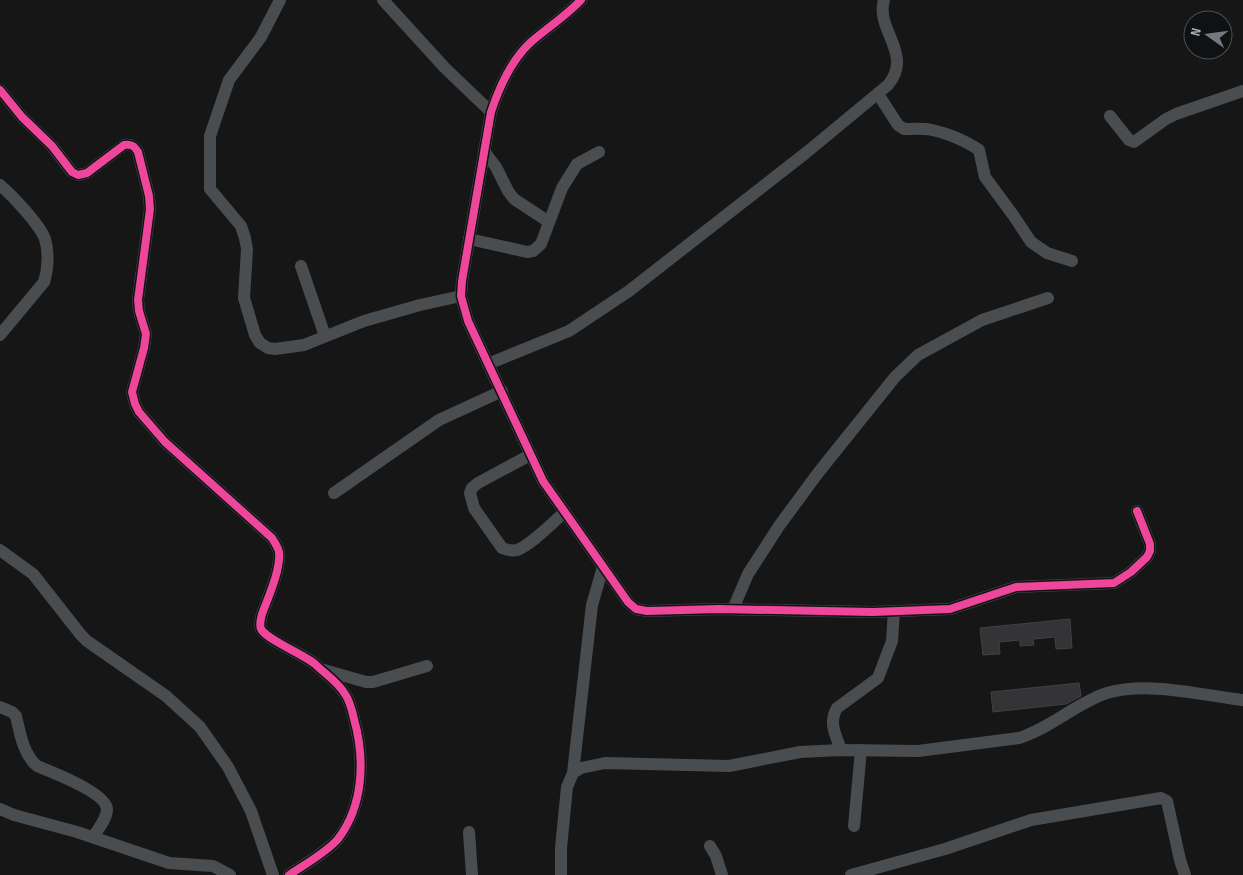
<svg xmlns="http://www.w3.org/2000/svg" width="1243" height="875" viewBox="0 0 1243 875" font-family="'Sofia Sans Condensed',sans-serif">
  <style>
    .building { fill: #343436; stroke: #3f4143 }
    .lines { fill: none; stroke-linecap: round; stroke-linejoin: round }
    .minor { stroke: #4a4d50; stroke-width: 12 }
    .cycleway-casing { stroke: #101112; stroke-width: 11 }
    .cycleway { stroke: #ed469a; stroke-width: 8 }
  </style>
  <rect width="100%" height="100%" fill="#161617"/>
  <g class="building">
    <polygon points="1070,619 1072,648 1056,649 1055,637 1033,639 1034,645 1020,646 1020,640 999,642 1000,654 983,655 980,628"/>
    <polygon points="1079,683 1081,696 1066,704 993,712 991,692"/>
  </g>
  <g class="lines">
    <g class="minor">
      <polyline points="280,0 261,37 229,80 210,136 210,189 241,226 245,238 247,249 244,298 255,335 260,343 268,348 275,349 304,345 364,321 420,305 461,296"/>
      <polyline points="383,0 445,68 491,112"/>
      <path d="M581,0C566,16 547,28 531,42C511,60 499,88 491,112L462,281L461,296L468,321L543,481L628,602L636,609L647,611L719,609L873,612L950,609L1016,587L1114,583L1131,572L1147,557L1150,551V544L1137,511"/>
      <path d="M0,90L22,117L52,146L72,172L78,175L87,173L124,145C132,144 134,146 138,152L149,196L150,209L138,300L139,311L146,334L144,348L132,392L135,404L139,412L165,442L272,538C275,543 278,547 279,552C281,569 268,598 262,614C261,619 259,624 261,629C267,640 303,654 315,664C325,674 338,682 345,694C350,701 352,710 354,719C365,758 364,805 338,839C327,852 304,865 289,875"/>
      <path d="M878,94L898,125L904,129C913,129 923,128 932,130C947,133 966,141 979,150L985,177L1013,215L1031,242L1047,253L1072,261"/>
      <polyline points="1110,116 1129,140 1134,142 1166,119 1176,114 1243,91"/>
      <polyline points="484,151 496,167 508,191 514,199 549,222"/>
      <path d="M0,185C12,195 40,225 45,239C49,252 48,270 44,282L0,335"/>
      <polyline points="469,239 527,252 533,251 541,244 562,188 577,164 599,152"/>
      <polyline points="301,266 325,336"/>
      <path d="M488,364L569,331L629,291L807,152L888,85C914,54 875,30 884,0"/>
      <path d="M530,455L478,483L472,488L470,493L474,508L502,548C507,550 512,551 517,550C531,545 553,522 565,512"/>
      <polyline points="334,493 439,420 502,391"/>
      <polyline points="0,550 33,574 81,635 87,641 166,696 200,727 228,767 251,811 273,875"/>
      <polyline points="733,609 748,574 779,526 818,473 895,377 918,355 982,320 1048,298"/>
      <polyline points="324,670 366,682 373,682 427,666"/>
      <path d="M0,707L12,712L16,716C20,733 23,754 37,766C52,772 106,793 107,809C107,819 98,829 93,837"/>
      <path d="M841,750C836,735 828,723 837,708L878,678L892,641L894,611"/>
      <polyline points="573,773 592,605 603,567"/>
      <polyline points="0,809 14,815 77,832 169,863 213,866 230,875"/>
      <polyline points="854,826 861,750"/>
      <polyline points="469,832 472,875"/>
      <polyline points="710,846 716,856 722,875"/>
      <path d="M561,875V848L567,787L573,773L581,768L605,763L729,766L800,752L841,750L918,751L1019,738C1051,728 1076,703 1107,693C1149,681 1200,695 1243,700"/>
      <polyline points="851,875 945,849 1031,820 1161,798 1167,801 1180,860 1185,875"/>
    </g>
    <defs>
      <g id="cycleway">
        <path d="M581,0C566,16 547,28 531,42C511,60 499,88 491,112L462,281L461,296L468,321L543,481L628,602L636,609L647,611L719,609L873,612L950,609L1016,587L1114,583L1131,572L1147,557L1150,551V544L1137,511"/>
        <path d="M0,90L22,117L52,146L72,172L78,175L87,173L124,145C132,144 134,146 138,152L149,196L150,209L138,300L139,311L146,334L144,348L132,392L135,404L139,412L165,442L272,538C275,543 278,547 279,552C281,569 268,598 262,614C261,619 259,624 261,629C267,640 303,654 315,664C325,674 338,682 345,694C350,701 352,710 354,719C365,758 364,805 338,839C327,852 304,865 289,875"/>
      </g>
    </defs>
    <use href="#cycleway" class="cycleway-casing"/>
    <use href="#cycleway" class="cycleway"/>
  </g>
  <g transform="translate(1208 35) rotate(284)"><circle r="24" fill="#101112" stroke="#4c5155"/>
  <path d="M0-4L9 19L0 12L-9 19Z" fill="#747a80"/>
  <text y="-8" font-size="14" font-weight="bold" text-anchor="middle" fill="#a6b0b9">N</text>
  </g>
</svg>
